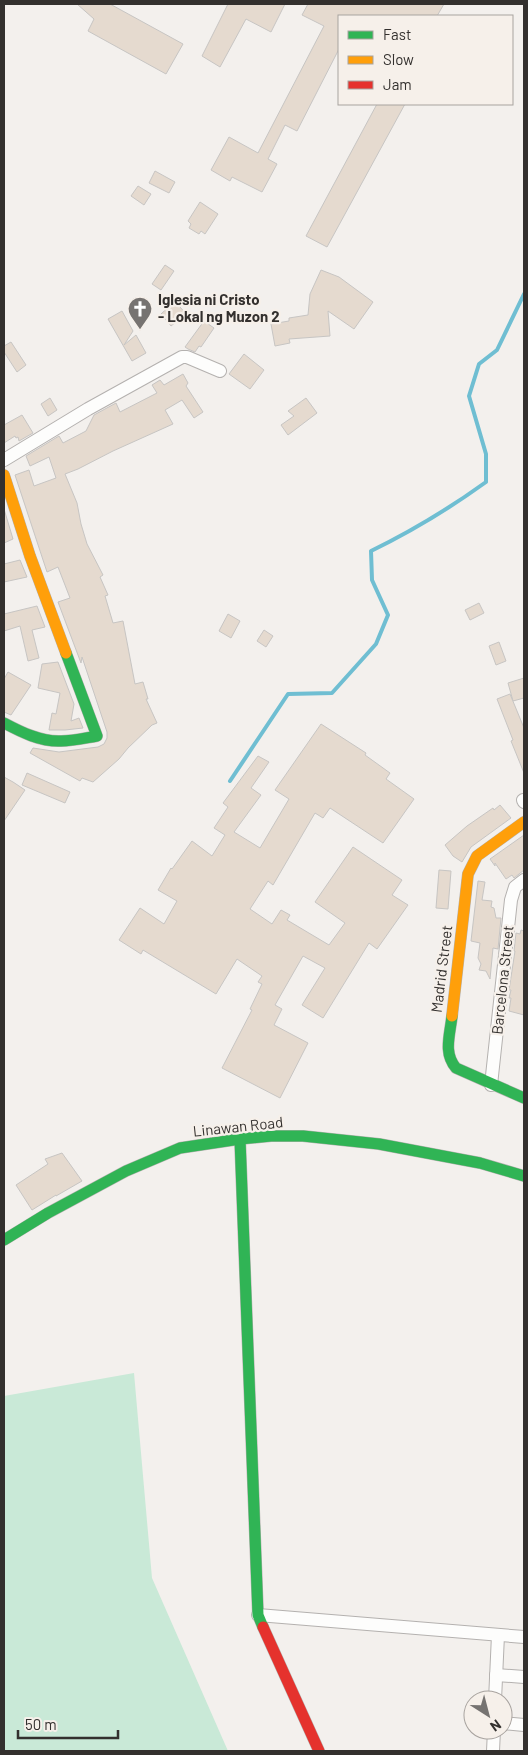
<svg xmlns="http://www.w3.org/2000/svg" width="528" height="1755" viewBox="0 0 528 1755" font-family="Barlow,sans-serif">
  <style>
    .green { fill: #c9e9d7 }
    .lines { fill: none; stroke-linecap: round; stroke-linejoin: round }
    .stream { stroke: #6fbed2; stroke-width: 4 }
    .building { fill: #e5dacf; stroke: #c7c5c3 }
    .street-casing { stroke: #b4b1af; stroke-width: 14 }
    .fast-casing { stroke: #b4b1af; stroke-width: 12 }
    .slow-casing { stroke: #b4b1af; stroke-width: 12 }
    .jam-casing { stroke: #b4b1af; stroke-width: 12 }
    .street { stroke: #fdfdfc; stroke-width: 12 }
    .fast { stroke: #30b455; stroke-width: 11 }
    .slow { stroke: #ff9f0a; stroke-width: 11 }
    .jam { stroke: #e5322d; stroke-width: 11 }
    .labels { text-anchor: middle; stroke-width: 4.5; stroke-linejoin: round; paint-order: stroke }
    .poi-label { font-size: 15px; font-weight: bold; fill: #33302e; stroke: #f6f0ea; text-anchor: start }
    .street-label { font-size: 15px; fill: #33302e; stroke: #f6f0ea }
  </style>
  <rect width="100%" height="100%" fill="#f3f0ed"/>
  <polygon class="green" points="134,1373 152,1578 228,1751 4,1751 4,1396"/>
  <g class="lines">
    <path class="stream" d="M230,781L288,694L332,693L376,644L388,615L372,580L371,551C412,531 450,508 486,482V454L469,396L479,364L497,350L524,294"/>
  </g>
  <g class="building">
    <polygon points="77,4 110,4 183,44 166,74 88,31 94,19"/>
    <polygon points="228,4 285,4 271,32 246,19 220,67 202,56"/>
    <polygon points="308,4 444,4 437,16 339,16 339,49 297,131 285,125 268,159 277,164 262,192 232,177 230,181 211,170 229,137 258,153 324,26 302,15"/>
    <polygon points="377,104 405,104 327,247 306,236"/>
    <polygon points="155,171 175,182 169,193 149,183"/>
    <polygon points="138,186 151,194 144,205 131,196"/>
    <polygon points="200,202 218,214 205,234 201,231 199,234 189,228 191,224 188,221"/>
    <polygon points="165,265 174,271 161,290 152,284"/>
    <polygon points="321,270 339,277 373,302 354,329 328,311 330,336 289,339 290,343 275,346 271,324 289,321 289,318 308,315 310,294"/>
    <polygon points="175,301 186,314 171,326 161,314"/>
    <polygon points="122,311 133,331 124,345 136,335 146,353 132,361 108,319"/>
    <polygon points="204,321 214,328 201,347 199,346 195,352 188,349 185,347"/>
    <polygon points="11,342 26,365 17,372 4,352 4,346"/>
    <polygon points="244,354 264,370 250,389 229,374"/>
    <polygon points="183,374 188,383 186,386 203,412 194,418 182,400 165,410 173,424 113,451 78,469 65,474 77,503 81,524 87,544 103,575 100,577 108,595 105,596 113,623 123,621 135,684 143,682 148,699 146,699 157,723 152,725 128,748 119,759 93,782 82,778 80,781 30,753 33,748 59,752 98,747 104,744 107,738 107,732 82,657 81,663 58,602 70,598 58,567 47,572 15,475 29,470 34,486 56,478 49,457 30,466 26,456 59,436 63,443 86,431 94,415 116,403 120,412 157,393 152,385 160,380 164,385"/>
    <polygon points="50,398 57,410 48,416 41,404"/>
    <polygon points="306,398 317,413 288,435 281,425 294,416 288,411"/>
    <polygon points="22,415 33,433 19,441 18,437 16,438 15,436 4,443 4,425"/>
    <polygon points="4,509 13,539 4,543"/>
    <polygon points="20,560 27,577 4,582 4,564"/>
    <polygon points="479,603 484,613 470,620 465,610"/>
    <polygon points="37,606 45,627 32,630 39,658 28,661 20,626 4,631 4,614"/>
    <polygon points="228,614 240,621 231,638 219,631"/>
    <polygon points="264,630 273,636 266,647 257,641"/>
    <polygon points="499,642 506,661 496,665 489,646"/>
    <polygon points="58,662 74,704 71,721 79,718 83,728 65,730 49,730 52,713 56,714 60,693 38,688 42,664"/>
    <polygon points="8,672 31,685 11,715 4,712 4,679"/>
    <polygon points="524,678 524,698 513,701 508,683"/>
    <polygon points="510,694 524,728 524,773 511,741 513,740 497,699"/>
    <polygon points="321,724 366,753 365,755 390,773 386,779 414,799 383,843 330,808 323,818 315,813 273,885 268,881 250,909 272,924 281,910 290,915 287,920 329,945 345,923 315,902 353,847 402,880 392,895 408,905 377,949 369,943 323,1018 302,1005 325,968 303,956 275,1005 282,1009 274,1025 308,1043 280,1098 222,1068 252,1010 250,1009 262,984 258,982 262,976 237,959 216,994 143,950 141,954 119,940 140,908 164,924 177,901 158,890 171,868 172,869 192,841 212,856 225,835 214,828 228,807 223,803 258,756 269,762 251,788 261,795 234,832 260,848 289,799 275,790"/>
    <polygon points="27,773 70,792 65,803 22,785"/>
    <polygon points="4,777 13,782 25,790 4,821"/>
    <polygon points="500,805 511,818 471,847 462,862 453,856 445,845 467,826 493,808 494,810"/>
    <polygon points="524,835 524,870 514,878 512,875 506,879 495,863 495,866 490,859"/>
    <polygon points="439,870 451,871 448,909 436,908"/>
    <polygon points="478,881 485,882 482,900 492,901 491,907 494,908 496,918 501,918 498,949 493,948 490,979 486,971 479,970 481,964 478,958 480,943 471,941"/>
    <polygon points="521,930 524,931 524,1015 509,1011 511,998 509,998 511,990 509,990 515,951 514,951 516,933 520,934"/>
    <polygon points="62,1153 82,1181 56,1196 56,1195 32,1210 16,1185 48,1164 45,1159"/>
  </g>
  <g class="lines">
    <defs>
      <g id="street">
        <polyline points="4,460 88,409 182,357 187,357 220,371"/>
        <polyline points="523,800 524,802"/>
        <polyline points="491,1085 511,900 515,887 524,880"/>
        <polyline points="258,1615 524,1637"/>
        <polyline points="496,1675 524,1677"/>
        <polyline points="495,1700 498,1635"/>
        <polyline points="503,1723 524,1725"/>
        <polyline points="493,1751 494,1730"/>
      </g>
      <g id="fast">
        <path d="M4,723C21,732 41,742 61,741C73,741 85,738 97,736L66,653"/>
        <path d="M452,1016C450,1035 443,1053 456,1068L524,1098"/>
        <polyline points="240,1139 258,1615 263,1627"/>
        <polyline points="4,1240 48,1213 126,1171 180,1148 240,1139 271,1136 303,1136 379,1144 480,1163 524,1176"/>
      </g>
      <g id="slow">
        <polyline points="4,475 30,556 66,653"/>
        <polyline points="452,1016 468,874 477,856 524,822"/>
      </g>
      <polyline id="jam" points="263,1627 319,1751"/>
    </defs>
    <use href="#street" class="street-casing"/>
    <use href="#fast" class="fast-casing"/>
    <use href="#slow" class="slow-casing"/>
    <use href="#jam" class="jam-casing"/>
    <use href="#street" class="street"/>
    <use href="#fast" class="fast"/>
    <use href="#slow" class="slow"/>
    <use href="#jam" class="jam"/>
  </g>
  <defs>
    <symbol id="church-pin" viewBox="-11 -11 22 30"><path d="M0 17L-7.5 6A9.5 9.5 0 1 1 7.5 6Z" fill="#767371" stroke="#f6f0ea"/><path d="M-1.2-6h2.4v3.5h3.3v2.4h-3.3V6h-2.4V-.1h-3.3v-2.4h3.3Z" fill="#fff"/></symbol>
  </defs>
  <g fill-rule="evenodd">
    <use href="#church-pin" x="126" y="295" width="28" height="38"/>
  </g>
  <g class="labels">
    <g class="poi-label">
      <text x="158" y="305">Iglesia ni Cristo<tspan x="158" dy="17">- Lokal ng Muzon 2</tspan></text>
    </g>
    <g class="street-label">
      <text transform="translate(442 969) rotate(-83)" y="5">Madrid Street</text>
      <text transform="translate(503 980) rotate(-84)" y="5">Barcelona Street</text>
      <text transform="translate(238 1127) rotate(-6)" y="5">Linawan Road</text>
    </g>
  </g>
  <rect width="528" height="1755" fill="none" stroke="#33302e" stroke-width="10"/>
  <rect x="338" y="15" width="175" height="90" fill="#f6f0ea" stroke="#a8a39f"/>
  <rect x="348" y="31" width="25" height="8" fill="#30b455" stroke="#a8a39f"/>
  <text x="383" y="40" font-size="15" fill="#33302e">Fast</text>
  <rect x="348" y="56" width="25" height="8" fill="#ff9f0a" stroke="#a8a39f"/>
  <text x="383" y="65" font-size="15" fill="#33302e">Slow</text>
  <rect x="348" y="81" width="25" height="8" fill="#e5322d" stroke="#a8a39f"/>
  <text x="383" y="90" font-size="15" fill="#33302e">Jam</text>
  <g transform="translate(488 1715) rotate(144)"><circle r="24" fill="#f6f0ea" stroke="#a8a39f"/>
  <path d="M0-4L9 19L0 12L-9 19Z" fill="#767371"/>
  <text y="-8" font-size="14" font-weight="bold" text-anchor="middle" fill="#33302e">N</text>
  </g>
  <path d="M18 1730v8h100v-8" fill="none" stroke="#33302e" stroke-width="2.5"/>
  <text x="25" y="1730" font-size="15" fill="#33302e" stroke="#f6f0ea" stroke-width="4" paint-order="stroke">50 m</text>
</svg>
